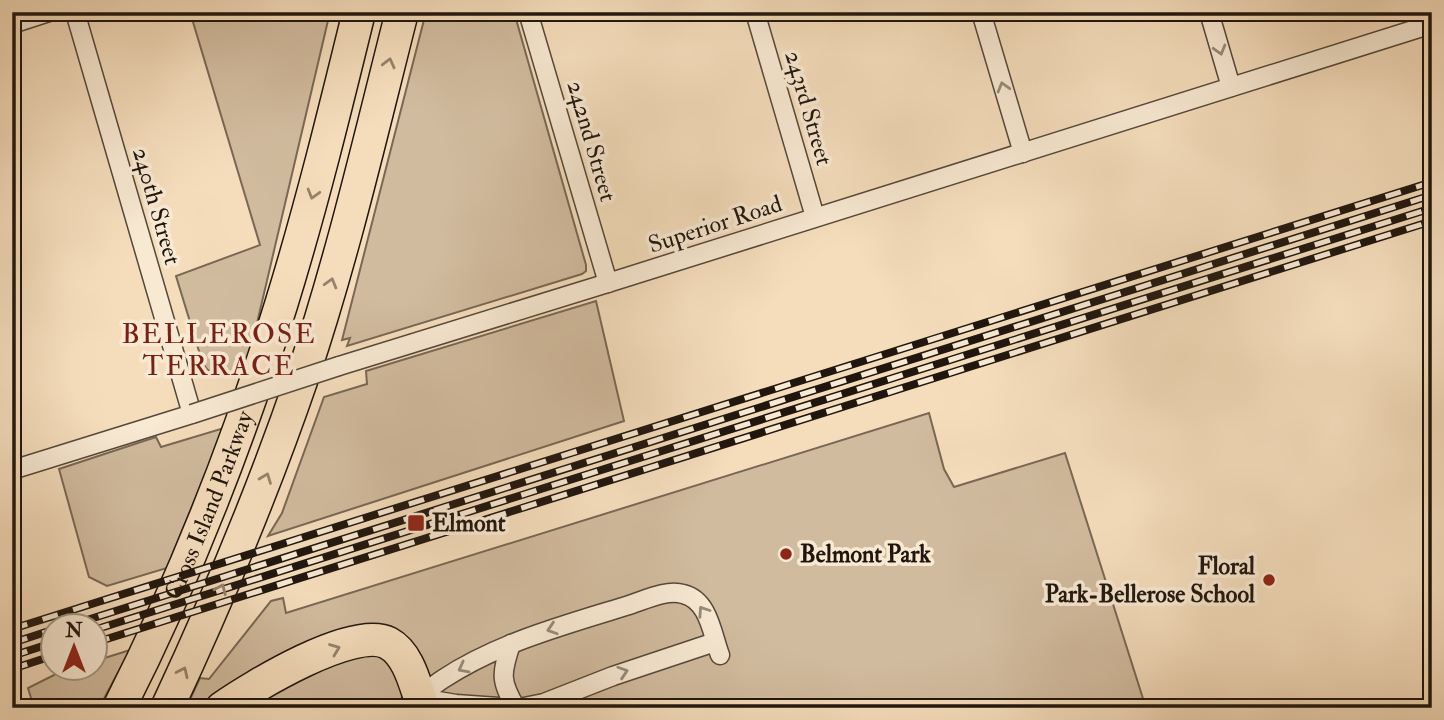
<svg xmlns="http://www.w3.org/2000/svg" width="1444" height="720" viewBox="0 0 1444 720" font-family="'IM FELL Double Pica',serif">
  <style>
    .green { fill: #d1bb9e; stroke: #786856; stroke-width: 2 }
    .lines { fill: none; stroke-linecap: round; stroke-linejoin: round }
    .minor-casing { stroke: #55483a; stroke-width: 21 }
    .motorway-casing { stroke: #20160e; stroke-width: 35 }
    .minor { stroke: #f8e9d3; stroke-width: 18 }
    .motorway { stroke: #f5ddbc; stroke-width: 32 }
    .rail-casing { stroke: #20160e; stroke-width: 8 }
    .rail { stroke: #f8e9d3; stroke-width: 5; stroke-dasharray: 16; stroke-linecap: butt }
    .minor-bridge-casing { stroke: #55483a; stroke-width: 21; stroke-linecap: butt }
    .minor-bridge { stroke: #f8e9d3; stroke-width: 18 }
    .oneway { stroke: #978a7a }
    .oneway2 { stroke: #95836e }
    .poi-dot { fill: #8f2418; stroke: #f8e9d3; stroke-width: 2.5 }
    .labels { text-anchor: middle; stroke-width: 7; stroke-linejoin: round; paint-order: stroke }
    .street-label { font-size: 24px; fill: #20160e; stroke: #f8e9d3 }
    .poi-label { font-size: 24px; font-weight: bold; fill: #20160e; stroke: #f8e9d3; text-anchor: start }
    .quarter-label { font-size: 28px; letter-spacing: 2px; fill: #7a1f14; stroke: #f8e9d3 }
  </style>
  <rect width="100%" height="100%" fill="#f5ddbc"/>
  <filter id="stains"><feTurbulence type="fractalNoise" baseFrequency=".00286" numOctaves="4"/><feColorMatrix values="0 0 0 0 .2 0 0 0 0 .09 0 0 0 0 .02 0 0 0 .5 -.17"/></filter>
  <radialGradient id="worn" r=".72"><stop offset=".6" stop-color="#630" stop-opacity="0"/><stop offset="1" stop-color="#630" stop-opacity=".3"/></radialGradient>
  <g class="green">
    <path d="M190,12H330L246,370C235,373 219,379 209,371C206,369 204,365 202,361L176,276L260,245Z"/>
    <polygon points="426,12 514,12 586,265 586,271 582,274 347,346 350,338 342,340"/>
    <polygon points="596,301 624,421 268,536 282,513 324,397 367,384 366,371"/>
    <polygon points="929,413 944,469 954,487 1065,453 1146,708 209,708 209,706 206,708 186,708 200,678 209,679 271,601 283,598 286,613"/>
    <polygon points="224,428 167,568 107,586 89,577 59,469 156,437 161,447"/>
    <polygon points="130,650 99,708 34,708 28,688 66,669 72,668 94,668 95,661"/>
  </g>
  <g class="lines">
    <defs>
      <g id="minor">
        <polyline points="528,12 608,283"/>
        <polyline points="755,12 815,217"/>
        <polyline points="981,12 1023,153"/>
        <polyline points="1209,12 1231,87"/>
        <polyline points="12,24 49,12"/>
        <polyline points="339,366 611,282 1432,24"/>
        <polyline points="12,470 192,414 75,12"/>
        <path d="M511,644C501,674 500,681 516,708"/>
        <polyline points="420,698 456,704 513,708"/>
        <path d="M404,708C419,699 429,688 443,679C498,643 564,625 626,606C643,601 666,589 683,594C709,600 712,634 720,655"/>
        <polyline points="519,708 544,703 613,676 715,642"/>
      </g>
      <g id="motorway">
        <path id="s1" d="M119,708C185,578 238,443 281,305C311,208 335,110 359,12"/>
        <path d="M167,708C218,599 264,489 303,375C343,256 371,134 402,12"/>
        <path d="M222,708C252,687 354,625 388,643C407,653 414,680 420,698"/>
      </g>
    </defs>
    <use href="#minor" class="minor-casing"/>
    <use href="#motorway" class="motorway-casing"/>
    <use href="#minor" class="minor"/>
    <use href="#motorway" class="motorway"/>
    <defs>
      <g id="rail">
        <polyline points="68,626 1432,195"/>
        <polyline points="12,629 1432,182"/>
        <polyline points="94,630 1432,208"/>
        <polyline points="12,643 52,630"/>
        <polyline points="94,643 1432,221"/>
        <polyline points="12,656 52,643"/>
        <polyline points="12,669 52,656"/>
      </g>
    </defs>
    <use href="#rail" class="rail-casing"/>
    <use href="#rail" class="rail"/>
    <defs>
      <polyline id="minor-bridge" points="192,414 339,366"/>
    </defs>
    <use href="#minor-bridge" class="minor-bridge-casing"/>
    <use href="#minor-bridge" class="minor-bridge"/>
  </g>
  <defs><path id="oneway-chevron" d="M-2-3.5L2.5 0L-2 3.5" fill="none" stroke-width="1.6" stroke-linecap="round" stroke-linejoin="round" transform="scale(1.75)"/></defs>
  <g class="oneway">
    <use href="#oneway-chevron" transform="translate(1220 50) rotate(74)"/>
    <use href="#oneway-chevron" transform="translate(1003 87) rotate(-106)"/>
    <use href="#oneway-chevron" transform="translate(703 611) rotate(-124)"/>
    <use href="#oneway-chevron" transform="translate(552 629) rotate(162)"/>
    <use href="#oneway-chevron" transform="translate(463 668) rotate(152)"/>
    <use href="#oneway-chevron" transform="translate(623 672) rotate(-18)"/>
  </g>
  <g class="oneway2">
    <use href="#oneway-chevron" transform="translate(389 63) rotate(-76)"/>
    <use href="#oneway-chevron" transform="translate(313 194) rotate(106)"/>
    <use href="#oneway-chevron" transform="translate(331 283) rotate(-74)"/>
    <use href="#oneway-chevron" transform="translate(266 478) rotate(-69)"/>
    <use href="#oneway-chevron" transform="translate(221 589) rotate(-67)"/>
    <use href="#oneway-chevron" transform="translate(335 649) rotate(-21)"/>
    <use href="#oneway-chevron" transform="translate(183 672) rotate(-65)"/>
  </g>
  <g class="poi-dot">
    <rect x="407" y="514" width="18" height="18" rx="3.5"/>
    <circle cx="786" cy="554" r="7"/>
    <circle cx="1269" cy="580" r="7"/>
  </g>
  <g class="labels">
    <g class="street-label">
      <text transform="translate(809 108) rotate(74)" y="8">243rd Street</text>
      <text transform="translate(592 141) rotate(74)" y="8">242nd Street</text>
      <text transform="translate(157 206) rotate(74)" y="8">240th Street</text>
      <text transform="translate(715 224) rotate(-18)" y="8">Superior Road</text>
      <text dy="8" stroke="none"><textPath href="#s1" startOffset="222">Cross Island Parkway</textPath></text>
    </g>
    <g class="poi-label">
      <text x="432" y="531">Elmont</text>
      <text x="800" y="562">Belmont Park</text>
      <text x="1255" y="574" text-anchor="end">Floral<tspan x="1255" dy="28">Park-Bellerose School</tspan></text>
    </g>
    <g class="quarter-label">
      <text x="219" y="343">BELLEROSE<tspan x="219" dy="32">TERRACE</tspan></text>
    </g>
  </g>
  <rect width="1444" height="720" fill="none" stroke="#f5ddbc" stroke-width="42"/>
  <rect x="14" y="14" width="1416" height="692" fill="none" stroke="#20160e" stroke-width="3.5"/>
  <rect x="21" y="21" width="1402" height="678" fill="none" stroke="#20160e" stroke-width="2"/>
  <g transform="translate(74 647)"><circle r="33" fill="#f8e9d3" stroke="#a29584" stroke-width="2"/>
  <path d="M0-5L12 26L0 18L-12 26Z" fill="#8f2418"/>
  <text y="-10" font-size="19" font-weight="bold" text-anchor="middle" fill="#20160e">N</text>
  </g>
  <rect width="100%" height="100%" filter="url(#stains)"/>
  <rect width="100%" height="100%" fill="url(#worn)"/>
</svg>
